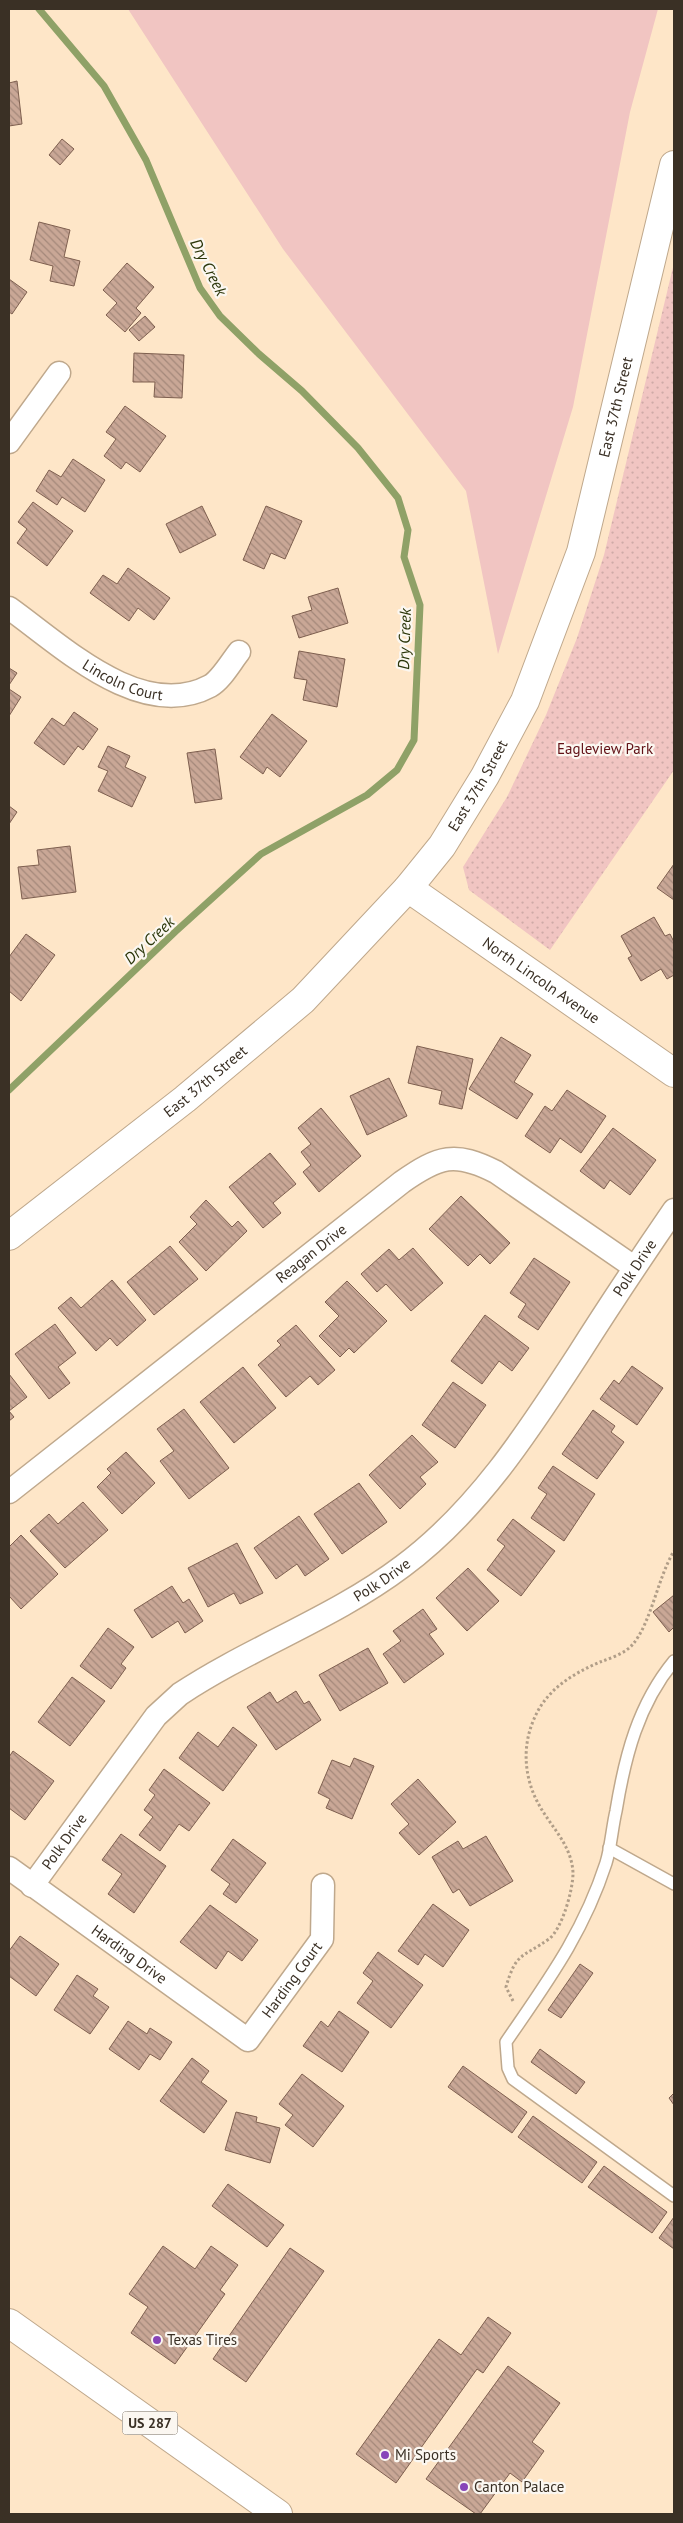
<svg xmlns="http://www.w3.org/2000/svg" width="683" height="2523" viewBox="0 0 683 2523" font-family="'PT Sans',sans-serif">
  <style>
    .grass { fill: #f1c5c2 }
    .park { fill: url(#park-dots) }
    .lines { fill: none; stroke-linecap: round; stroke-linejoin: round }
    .stream { stroke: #8fa167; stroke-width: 7 }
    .building { fill: url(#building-back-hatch); stroke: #7e5f4f }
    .lane-casing { stroke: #bfa88c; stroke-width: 14 }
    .street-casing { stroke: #bfa88c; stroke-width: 25 }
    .secondary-casing { stroke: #bfa88c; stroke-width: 30 }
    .highway-casing { stroke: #bfa88c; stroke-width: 30 }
    .path { stroke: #b19e88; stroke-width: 3; stroke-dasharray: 2.5 2.5; stroke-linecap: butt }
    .lane { stroke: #fff; stroke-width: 11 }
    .street { stroke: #fff; stroke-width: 22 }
    .secondary { stroke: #fff; stroke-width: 28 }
    .highway { stroke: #fff; stroke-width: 28 }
    .poi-dot { fill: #8845b9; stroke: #fbf7f1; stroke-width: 2 }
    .labels { text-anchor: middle; stroke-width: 4.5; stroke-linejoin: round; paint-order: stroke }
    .shield { fill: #fbf7f1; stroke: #746c62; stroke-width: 1 }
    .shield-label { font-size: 14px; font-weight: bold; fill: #3a3025 }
    .street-label { font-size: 15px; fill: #3a3025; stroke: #fbf7f1 }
    .park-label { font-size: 15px; fill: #611116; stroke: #fbf7f1 }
    .poi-label { font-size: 15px; fill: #3a3025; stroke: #fbf7f1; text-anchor: start }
    .water-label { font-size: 16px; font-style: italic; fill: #2b3609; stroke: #fbf7f1 }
  </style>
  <defs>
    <pattern id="park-dots" width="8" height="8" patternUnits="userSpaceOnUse" patternTransform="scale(1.25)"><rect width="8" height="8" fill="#f1c5c2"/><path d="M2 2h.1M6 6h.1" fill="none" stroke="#cfaaa7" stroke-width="1.8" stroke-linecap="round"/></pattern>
    <pattern id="building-back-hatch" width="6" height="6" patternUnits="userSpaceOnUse" patternTransform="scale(1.25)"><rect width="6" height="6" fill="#c9a796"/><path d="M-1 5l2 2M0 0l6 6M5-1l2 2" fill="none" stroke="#a4887a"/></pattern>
  </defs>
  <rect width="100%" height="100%" fill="#fee6c8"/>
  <polygon class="grass" points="128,9 658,9 630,112 573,407 498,654 466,491 283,249"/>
  <polygon class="park" points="674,263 674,770 550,950 469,890 463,867 507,797 546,715 577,638 604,555"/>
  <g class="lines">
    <polyline class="stream" points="9,1090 175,932 261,854 367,795 397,770 414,740 420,605 404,557 408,530 398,498 358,448 302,391 259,354 220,316 200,288 146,160 104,86 39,9"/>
  </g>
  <g class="building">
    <polygon points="17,81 22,124 9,126 9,83"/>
    <polygon points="62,139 74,149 60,165 49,155"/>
    <polygon points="39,222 70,230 64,257 80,261 74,286 50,281 53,266 30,260"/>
    <polygon points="127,263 154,287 136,308 141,313 125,332 106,315 117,303 103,290"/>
    <polygon points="9,279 27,292 12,314 9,312"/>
    <polygon points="145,316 155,327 139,341 129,330"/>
    <polygon points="134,353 184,355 182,398 154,397 155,382 133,382"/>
    <polygon points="125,406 166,436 140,472 126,462 121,469 104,456 116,439 106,432"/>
    <polygon points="73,459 105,480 85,512 62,497 57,505 36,491 49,470 61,477"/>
    <polygon points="33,502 73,531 47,566 17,543 27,529 18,522"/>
    <polygon points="202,506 216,535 180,553 166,524"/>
    <polygon points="266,506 302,521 285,559 271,553 264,569 243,560"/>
    <polygon points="128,568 170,598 154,620 138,608 129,621 90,593 103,575 117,584"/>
    <polygon points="338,588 348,623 299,638 292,616 312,610 308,597"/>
    <polygon points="299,651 345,659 337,707 303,700 307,680 294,678"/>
    <polygon points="9,668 17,673 9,685"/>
    <polygon points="9,689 21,697 9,716"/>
    <polygon points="74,712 98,729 83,750 78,746 64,765 34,743 52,718 64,726"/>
    <polygon points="272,714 307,741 280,777 267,767 263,774 240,757"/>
    <polygon points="108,746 130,756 125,767 146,777 132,807 98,791 108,771 98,767"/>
    <polygon points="215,749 222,799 195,803 187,753"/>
    <polygon points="9,806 17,812 9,824"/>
    <polygon points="70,846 76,892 22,899 18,867 39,865 37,850"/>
    <polygon points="674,864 674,900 657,888"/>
    <polygon points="654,917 665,936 670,934 674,942 674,975 667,979 661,969 641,981 628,958 632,956 621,936"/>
    <polygon points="26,934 55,955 21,1001 9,991 9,957"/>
    <polygon points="501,1037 531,1055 514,1082 533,1094 517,1119 469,1089"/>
    <polygon points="417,1046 473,1059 462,1109 439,1104 442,1091 408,1083"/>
    <polygon points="389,1078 407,1116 367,1135 350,1096"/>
    <polygon points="567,1090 606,1116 581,1153 560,1138 550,1153 525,1136 545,1106 552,1111"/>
    <polygon points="321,1108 361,1156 319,1192 303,1172 311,1165 301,1152 311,1144 298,1128"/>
    <polygon points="613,1128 656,1160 630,1195 610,1180 604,1189 580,1171"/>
    <polygon points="270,1153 296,1184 273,1203 281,1213 263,1228 229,1187"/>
    <polygon points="461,1196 510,1243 490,1264 480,1254 468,1266 429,1229"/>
    <polygon points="206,1200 232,1227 238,1221 247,1231 206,1271 179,1242 197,1224 190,1217"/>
    <polygon points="170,1246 198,1279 154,1315 127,1282"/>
    <polygon points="413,1248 443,1283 411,1311 386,1284 377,1292 361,1274 389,1249 399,1260"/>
    <polygon points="534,1258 570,1282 538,1330 518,1317 526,1304 510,1293"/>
    <polygon points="112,1280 146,1320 117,1346 110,1338 96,1351 58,1308 71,1297 81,1308"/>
    <polygon points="347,1281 387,1321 354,1353 349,1348 340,1357 319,1336 339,1316 325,1302"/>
    <polygon points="485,1315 529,1348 512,1371 499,1361 482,1384 451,1361"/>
    <polygon points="55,1324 76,1353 58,1367 70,1383 49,1399 15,1354"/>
    <polygon points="296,1325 335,1370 318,1385 310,1376 286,1397 258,1365 281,1345 277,1341"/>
    <polygon points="632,1366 663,1388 637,1425 600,1399 614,1380 619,1384"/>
    <polygon points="243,1367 276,1408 234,1443 200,1402"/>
    <polygon points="9,1374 27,1397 9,1411 14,1417 9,1421"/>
    <polygon points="453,1382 486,1405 455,1448 422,1425"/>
    <polygon points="184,1409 229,1468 189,1499 160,1461 174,1451 157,1429"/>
    <polygon points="593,1410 615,1426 611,1432 624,1442 597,1479 562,1454"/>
    <polygon points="412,1435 438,1462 420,1477 426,1484 400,1509 369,1475"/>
    <polygon points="126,1452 155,1483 122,1514 97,1487 111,1473 107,1469"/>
    <polygon points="553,1466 595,1494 564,1541 531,1518 547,1494 538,1488"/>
    <polygon points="359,1483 387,1522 342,1554 314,1514"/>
    <polygon points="83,1502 108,1530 65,1568 30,1531 49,1514 58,1524"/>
    <polygon points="299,1516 329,1559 305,1576 297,1564 276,1579 254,1548"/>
    <polygon points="513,1519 555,1551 521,1596 487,1570 505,1546 497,1540"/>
    <polygon points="21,1535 58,1574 21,1609 9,1596 9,1547"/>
    <polygon points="237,1543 263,1593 240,1604 234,1593 208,1607 188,1568"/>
    <polygon points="468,1568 499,1601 467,1631 436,1598"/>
    <polygon points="172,1586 183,1603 189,1599 203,1621 185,1633 178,1621 152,1638 134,1610"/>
    <polygon points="674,1595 674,1627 669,1632 653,1612"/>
    <polygon points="423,1609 437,1629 429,1634 444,1654 404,1683 383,1654 401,1641 393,1631"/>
    <polygon points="108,1628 134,1647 121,1664 126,1668 111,1689 80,1666"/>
    <polygon points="368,1648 388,1683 340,1711 319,1675"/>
    <polygon points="72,1677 105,1701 70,1746 38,1722"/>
    <polygon points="296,1691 304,1704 309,1701 321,1720 276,1750 247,1707 270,1692 277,1703"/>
    <polygon points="233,1727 257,1745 223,1791 179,1758 198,1732 218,1747"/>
    <polygon points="13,1751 54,1781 25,1820 9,1808 9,1757"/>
    <polygon points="354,1758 374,1766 352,1819 326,1808 330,1799 318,1793 332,1760 350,1767"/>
    <polygon points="164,1769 210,1803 189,1831 179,1824 160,1851 139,1835 153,1817 144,1810 155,1795 149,1790"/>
    <polygon points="418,1779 456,1822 419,1855 399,1833 409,1824 391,1804"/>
    <polygon points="121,1834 166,1866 134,1913 108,1894 122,1874 102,1860"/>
    <polygon points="486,1836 513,1881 470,1906 459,1889 453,1893 432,1857 458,1841 463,1849"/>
    <polygon points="233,1839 266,1863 236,1903 223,1894 230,1884 211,1870"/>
    <polygon points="433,1904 469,1930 443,1967 425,1954 418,1965 398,1951"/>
    <polygon points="210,1905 258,1940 242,1961 228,1951 216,1969 180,1942"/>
    <polygon points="20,1936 59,1964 36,1996 9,1976 9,1951"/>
    <polygon points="378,1952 423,1985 391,2028 357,2003 373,1981 363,1973"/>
    <polygon points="580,1964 593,1973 561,2018 548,2010"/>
    <polygon points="77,1975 98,1989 93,1996 109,2007 90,2034 54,2010"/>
    <polygon points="339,2011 369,2032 342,2072 303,2046 321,2021 328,2027"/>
    <polygon points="128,2021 147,2034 150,2028 172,2042 160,2060 150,2054 139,2070 109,2049"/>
    <polygon points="540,2049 585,2082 576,2094 531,2062"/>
    <polygon points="192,2058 209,2071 201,2082 227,2101 204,2133 160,2101"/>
    <polygon points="463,2066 527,2112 512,2133 448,2087"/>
    <polygon points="302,2074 344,2106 313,2147 285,2125 293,2115 279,2104"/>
    <polygon points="674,2093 674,2105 669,2098"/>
    <polygon points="236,2112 257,2117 256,2122 280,2128 270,2163 225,2150"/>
    <polygon points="533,2116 597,2162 582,2183 518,2137"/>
    <polygon points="604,2166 667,2212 652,2233 588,2187"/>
    <polygon points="228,2184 284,2225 267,2247 212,2206"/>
    <polygon points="674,2217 674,2249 659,2238"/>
    <polygon points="163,2246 195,2269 211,2246 238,2265 220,2290 225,2294 175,2364 131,2333 148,2307 129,2294"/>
    <polygon points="290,2248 324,2271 246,2382 213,2359"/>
    <polygon points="488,2317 511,2333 483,2373 477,2369 396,2483 356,2454 439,2339 461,2355"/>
    <polygon points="508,2366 560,2403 532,2442 544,2451 522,2482 510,2473 480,2514 476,2514 426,2479"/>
  </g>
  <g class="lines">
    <defs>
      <g id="lane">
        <path d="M674,1661C638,1705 625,1756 616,1811C612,1828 611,1847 606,1863C583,1934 547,1982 506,2042L508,2068L513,2079L674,2196"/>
        <polyline points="609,1848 674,1884"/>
      </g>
      <g id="street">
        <polyline points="9,442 59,373"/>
        <path id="s1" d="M9,608C61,645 141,723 210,686C221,680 231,662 239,652"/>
        <path id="s2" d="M9,1492L402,1182C439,1156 455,1151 496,1172L634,1267"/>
        <path id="s3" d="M9,1868L248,2040L322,1939L323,1885"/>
        <path id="s4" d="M32,1886L156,1716L180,1694C251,1647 334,1618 403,1566C477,1511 528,1432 578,1355C609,1306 641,1258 674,1210"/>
      </g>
      <g id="secondary">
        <path id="s5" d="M408,888L674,1073"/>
        <path id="s6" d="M9,1236L185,1099L303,1000L408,888L442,846L485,776L525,701L581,552L674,165"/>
      </g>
      <polyline id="highway" points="9,2323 278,2514"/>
    </defs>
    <use href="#lane" class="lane-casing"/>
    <use href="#street" class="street-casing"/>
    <use href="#secondary" class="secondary-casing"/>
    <use href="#highway" class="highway-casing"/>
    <path class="path" d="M513,2001L506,1987C516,1952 522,1958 549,1939C562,1929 573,1890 573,1873C572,1845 550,1826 538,1803C524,1777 522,1746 534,1719C546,1690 572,1674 600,1662C611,1658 626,1653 633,1644C651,1623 658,1577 674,1551"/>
    <use href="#lane" class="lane"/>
    <use href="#street" class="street"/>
    <use href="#secondary" class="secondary"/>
    <use href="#highway" class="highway"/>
  </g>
  <g class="poi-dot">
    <circle cx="157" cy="2340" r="5"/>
    <circle cx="385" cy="2455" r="5"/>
    <circle cx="464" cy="2487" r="5"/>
  </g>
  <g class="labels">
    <rect class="shield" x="122.5" y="2411.5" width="55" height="23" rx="4"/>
    <g class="shield-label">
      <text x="150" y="2428">US 287</text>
    </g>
    <g class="street-label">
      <text dy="5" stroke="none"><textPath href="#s6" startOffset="1060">East 37th Street</textPath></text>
      <text dy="5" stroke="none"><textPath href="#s1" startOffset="136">Lincoln Court</textPath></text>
      <text dy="5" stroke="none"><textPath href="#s6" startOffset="655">East 37th Street</textPath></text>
      <text dy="5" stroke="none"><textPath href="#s5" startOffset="162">North Lincoln Avenue</textPath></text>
      <text dy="5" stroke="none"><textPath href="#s6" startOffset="250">East 37th Street</textPath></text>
      <text dy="5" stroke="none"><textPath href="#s2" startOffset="385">Reagan Drive</textPath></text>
      <text dy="5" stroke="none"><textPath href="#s4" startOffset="880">Polk Drive</textPath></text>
      <text dy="5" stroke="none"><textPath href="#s4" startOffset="475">Polk Drive</textPath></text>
      <text dy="5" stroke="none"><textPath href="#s4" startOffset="55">Polk Drive</textPath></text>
      <text dy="5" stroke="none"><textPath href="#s3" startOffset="148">Harding Drive</textPath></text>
      <text dy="5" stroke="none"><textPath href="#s3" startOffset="369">Harding Court</textPath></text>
    </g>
    <g class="park-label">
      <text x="605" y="754">Eagleview Park</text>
    </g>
    <g class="poi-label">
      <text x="167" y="2345">Texas Tires</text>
      <text x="395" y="2460">Mi Sports</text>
      <text x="474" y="2492">Canton Palace</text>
    </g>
    <g class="water-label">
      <text transform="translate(209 267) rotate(63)" y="6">Dry Creek</text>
      <text transform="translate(404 639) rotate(-88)" y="6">Dry Creek</text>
      <text transform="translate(149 940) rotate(-43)" y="6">Dry Creek</text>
    </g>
  </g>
  <rect width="683" height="2523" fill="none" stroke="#3a3025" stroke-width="20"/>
</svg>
